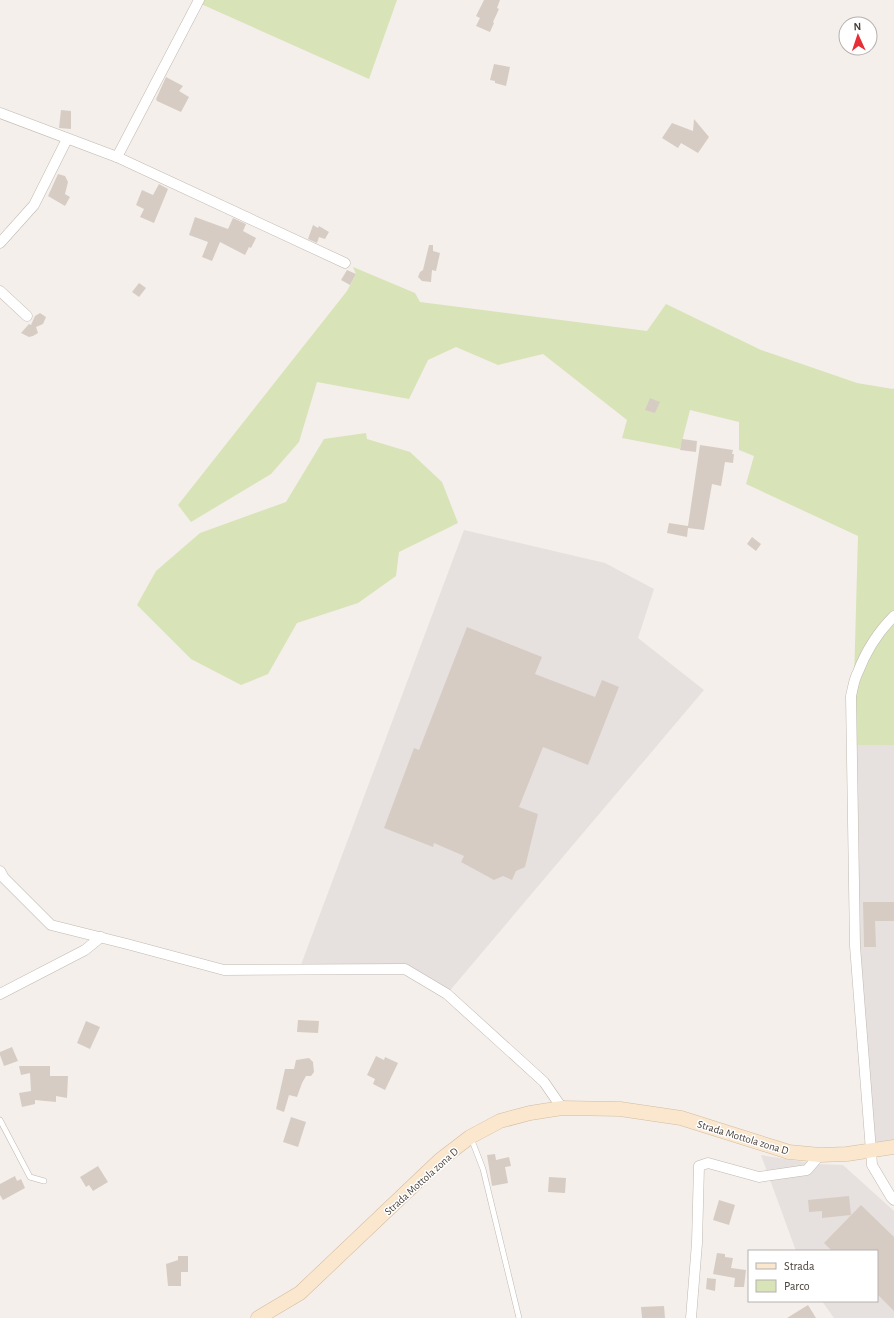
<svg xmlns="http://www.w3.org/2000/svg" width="894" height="1318" viewBox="0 0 894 1318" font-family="'Alegreya Sans',sans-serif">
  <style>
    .industrial { fill: #e6e1df }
    .green { fill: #d8e4b7 }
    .building { fill: #d7ccc4 }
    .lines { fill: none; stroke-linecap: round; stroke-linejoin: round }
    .service-casing { stroke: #c1b8b1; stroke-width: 6 }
    .minor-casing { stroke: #c1b8b1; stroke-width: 11 }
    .secondary-casing { stroke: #d2bca0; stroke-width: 15 }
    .service { stroke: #fff; stroke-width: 5 }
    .minor { stroke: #fff; stroke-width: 10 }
    .secondary { stroke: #fae7ce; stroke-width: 14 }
    .labels { text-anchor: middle; stroke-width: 3; stroke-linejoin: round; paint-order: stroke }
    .street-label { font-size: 11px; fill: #473f39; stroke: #fff }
  </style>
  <rect width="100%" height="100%" fill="#f4efea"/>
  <g class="industrial">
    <polygon points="464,530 605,563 654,589 638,638 704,690 447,994 405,969 299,970"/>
    <polygon points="894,616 894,1147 871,1151 855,946 851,696"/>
    <polygon points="761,1155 817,1164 843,1165 894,1211 894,1318 834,1318 822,1301 877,1301 877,1251 796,1251"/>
  </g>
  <g class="green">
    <polygon points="203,0 397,0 369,79 201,4"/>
    <polygon points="353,267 415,293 420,302 647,331 666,304 761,350 857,383 893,389 894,388 894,745 857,745 852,752 858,536 746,484 754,456 739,450 739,422 690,410 680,449 622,438 627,420 543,354 498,365 456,347 428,360 409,399 317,382 299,442 271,474 191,522 178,505 347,291 356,274"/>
    <polygon points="366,433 367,439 410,452 442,482 458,523 399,552 396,576 358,603 297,623 268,674 241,685 191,659 137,605 156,571 200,533 286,502 324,439"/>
  </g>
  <g class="building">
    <polygon points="484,0 500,0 497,8 499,9 493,22 494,23 490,32 476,26 480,18 476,16"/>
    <polygon points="494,64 510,67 506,86 495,83 495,81 490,80"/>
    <polygon points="166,77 183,86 179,91 189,97 181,112 157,101 156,99"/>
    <polygon points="61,110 71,111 71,129 59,128"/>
    <polygon points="694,119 709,137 698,153 681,143 678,148 662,138 672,123 693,131"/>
    <polygon points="58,174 65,176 68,182 65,194 70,197 65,206 48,196"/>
    <polygon points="159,184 168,189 154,223 140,217 144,209 136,205 142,190 153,195"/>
    <polygon points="195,217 228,229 233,218 246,224 243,231 256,238 251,248 249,247 245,255 220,242 212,261 202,257 208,242 189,235"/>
    <polygon points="313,225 318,228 319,226 329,232 325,239 319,237 317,243 308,239"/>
    <polygon points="429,245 433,245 433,251 440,253 436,271 432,270 431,282 422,281 418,277 420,272 423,270"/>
    <polygon points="347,270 356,274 350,285 341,280"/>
    <polygon points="139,283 146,288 139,297 132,292"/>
    <polygon points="40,313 46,317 43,324 36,327 38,333 33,336 29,337 21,333 29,324 31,325 35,316"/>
    <polygon points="650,398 660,402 655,413 645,410"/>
    <polygon points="682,439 697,441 696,452 680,450"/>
    <polygon points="700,445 733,450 732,454 734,454 733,463 725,462 721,486 712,484 704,530 688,528 687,537 667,533 669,523 688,526"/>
    <polygon points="752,537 761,544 756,551 747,544"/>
    <polygon points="467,627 542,657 535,674 595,697 602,680 619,687 588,765 543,747 519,807 538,814 525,867 516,871 512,880 503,876 494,880 461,862 464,856 434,843 433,847 384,828 414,748 419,750"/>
    <polygon points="863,902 894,902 894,921 875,921 876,947 864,947"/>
    <polygon points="298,1020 319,1021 318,1033 297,1032"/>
    <polygon points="86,1021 100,1027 90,1049 77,1043"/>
    <polygon points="12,1047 18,1061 4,1066 0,1055 0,1052"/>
    <polygon points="376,1056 384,1060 385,1057 398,1063 385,1090 373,1084 375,1079 367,1075"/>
    <polygon points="309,1058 313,1062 314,1072 311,1076 306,1076 302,1083 297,1097 289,1095 284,1112 276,1109 285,1069 294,1069 296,1060"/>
    <polygon points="19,1066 50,1066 50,1076 68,1076 67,1098 56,1096 56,1102 35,1100 35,1104 22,1107 19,1093 31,1091 30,1073 21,1075"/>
    <polygon points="291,1117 306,1122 298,1147 283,1142"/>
    <polygon points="495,1154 496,1160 509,1157 511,1166 505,1167 508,1183 492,1186 487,1155"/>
    <polygon points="98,1166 108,1182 93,1191 89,1185 86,1187 80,1177"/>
    <polygon points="15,1176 17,1181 21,1179 25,1188 3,1200 0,1195 0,1184"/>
    <polygon points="549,1177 566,1178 565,1193 548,1192"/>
    <polygon points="849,1196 851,1215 822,1218 822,1211 809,1212 808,1200"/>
    <polygon points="719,1200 735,1205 729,1225 713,1220"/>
    <polygon points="861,1205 894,1237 894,1311 877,1294 877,1251 832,1251 824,1243"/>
    <polygon points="717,1253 725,1254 725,1257 733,1258 731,1268 746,1270 744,1287 734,1287 735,1278 713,1274"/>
    <polygon points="178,1256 188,1256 188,1272 181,1272 181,1286 168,1286 166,1264 178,1260"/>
    <polygon points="707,1278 716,1279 715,1291 706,1289"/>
    <polygon points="808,1305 816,1318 787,1318"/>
    <polygon points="664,1306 665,1318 642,1318 641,1307"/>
  </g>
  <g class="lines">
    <defs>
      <g id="service">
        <polyline points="0,1120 30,1177 44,1181"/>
        <polyline points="471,1138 483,1169 519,1318"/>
      </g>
      <g id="minor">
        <polyline points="0,113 117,157 345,263"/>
        <polyline points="117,157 199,0"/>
        <polyline points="0,243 34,205 67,139"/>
        <polyline points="0,291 27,316"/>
        <path d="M894,616C879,631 866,651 858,672C854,679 853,688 851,696L855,946L871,1151L872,1165L891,1197L894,1200"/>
        <polyline points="0,871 4,878 51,925 127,944 224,970 405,969 447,994 544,1082 562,1108"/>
        <polyline points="0,994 85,950 101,937"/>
        <polyline points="691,1318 697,1243 699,1166 708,1163 759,1177 807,1170 820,1155"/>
      </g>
      <polyline id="secondary" points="258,1318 300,1293 440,1160 470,1137 500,1121 530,1113 562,1108 620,1109 681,1118 789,1152 820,1155 847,1154 894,1147"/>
    </defs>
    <use href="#service" class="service-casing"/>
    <use href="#minor" class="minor-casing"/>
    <use href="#secondary" class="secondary-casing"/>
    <use href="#service" class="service"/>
    <use href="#minor" class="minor"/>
    <use href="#secondary" class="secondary"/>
  </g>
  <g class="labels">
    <g class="street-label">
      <text transform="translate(743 1137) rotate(17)" y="4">Strada Mottola zona D</text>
      <text transform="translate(421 1181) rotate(-42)" y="4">Strada Mottola zona D</text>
    </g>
  </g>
  <rect x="748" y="1250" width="130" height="52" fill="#ffffff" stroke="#b5b2b0"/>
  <rect x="756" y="1263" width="20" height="6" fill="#fae7ce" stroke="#b5b2b0"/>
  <text x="784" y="1270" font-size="12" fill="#473f39">Strada</text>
  <rect x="756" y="1280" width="20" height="12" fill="#d8e4b7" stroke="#b5b2b0"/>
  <text x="784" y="1290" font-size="12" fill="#473f39">Parco</text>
  <g transform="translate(858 36) rotate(357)"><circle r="19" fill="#ffffff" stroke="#b5b2b0"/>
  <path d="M0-3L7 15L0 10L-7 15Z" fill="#e62f34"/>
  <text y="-6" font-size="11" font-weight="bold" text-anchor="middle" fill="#473f39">N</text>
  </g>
</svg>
